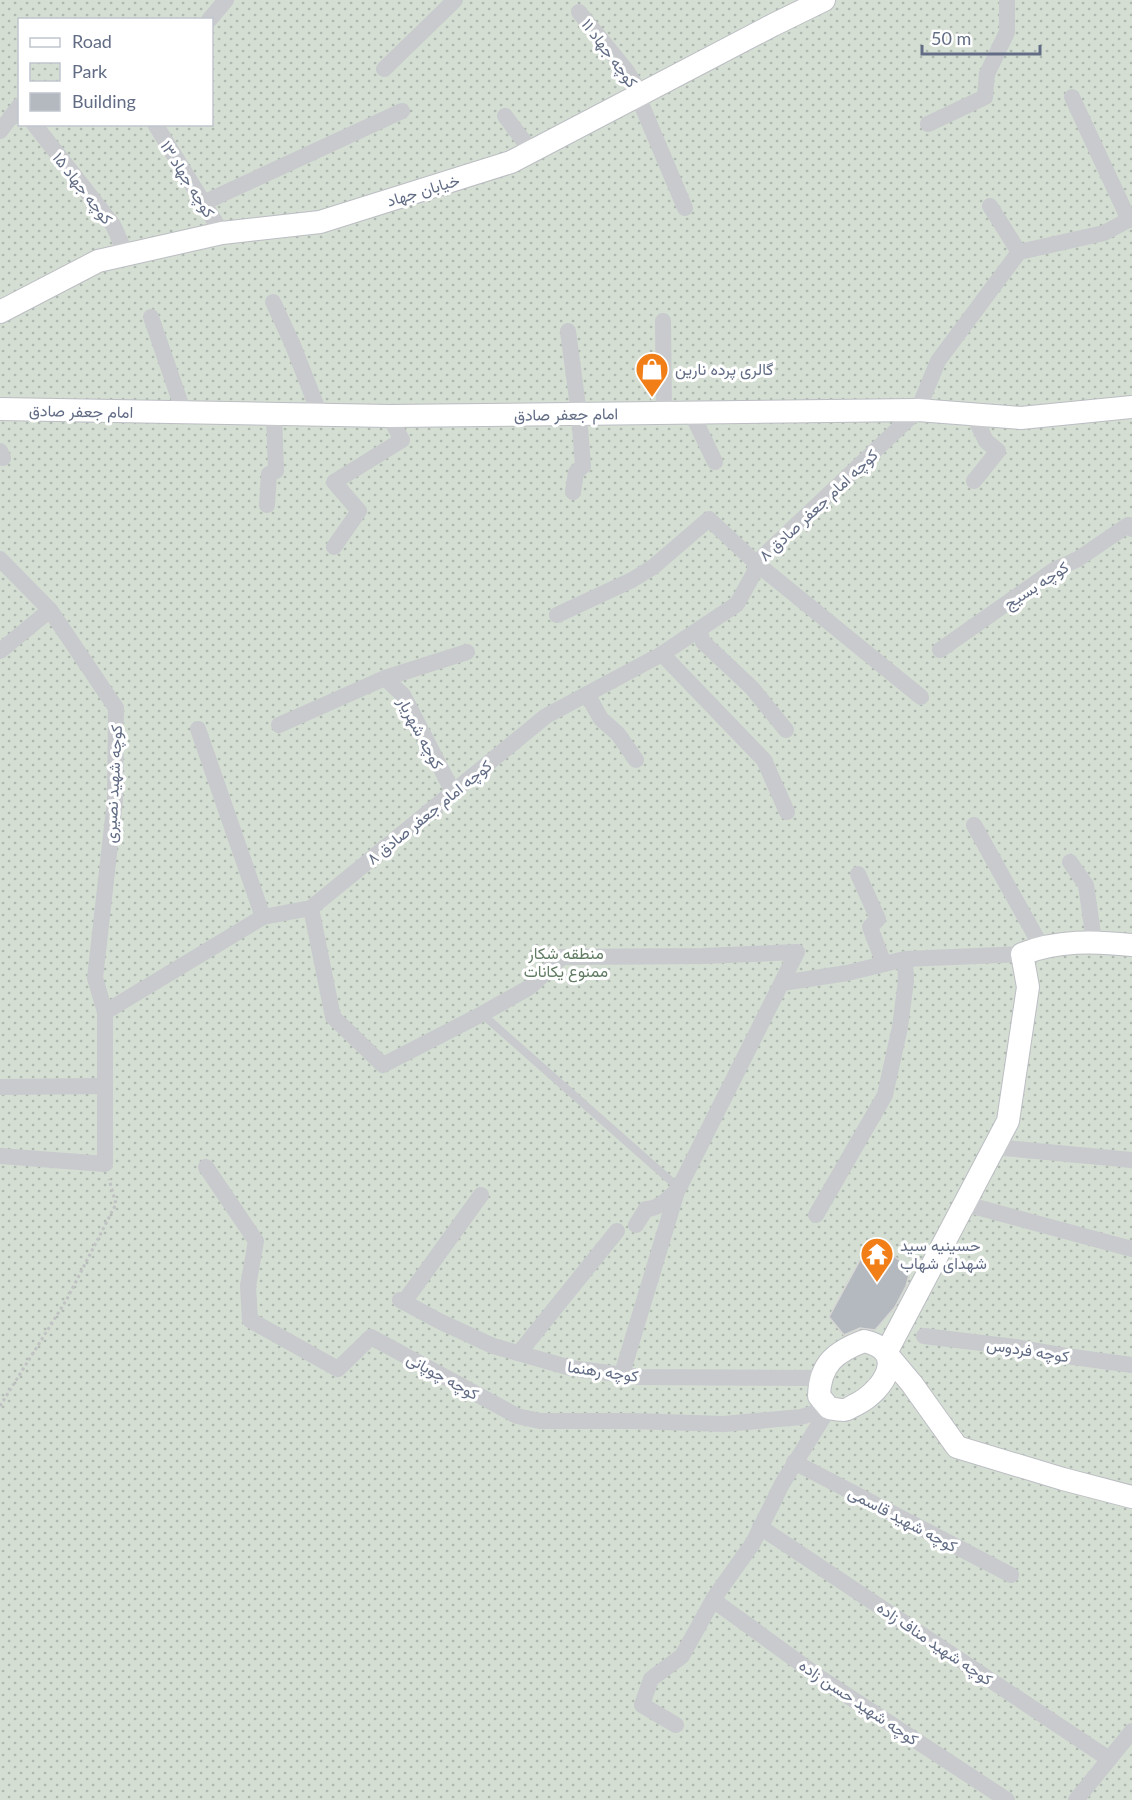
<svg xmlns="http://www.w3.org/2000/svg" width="1132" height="1800" viewBox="0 0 1132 1800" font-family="Lato,Vazirmatn,sans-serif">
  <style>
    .park { fill: url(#park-dots); fill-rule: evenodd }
    .building { fill: #b4b8bf; stroke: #d6d7d4; stroke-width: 1.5 }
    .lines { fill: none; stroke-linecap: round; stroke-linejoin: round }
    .secondary-casing { stroke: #bcbec4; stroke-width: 24 }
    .path { stroke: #c0c2c4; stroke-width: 3; stroke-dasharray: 3 3; stroke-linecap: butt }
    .lane { stroke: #c8cace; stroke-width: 8 }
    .street { stroke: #c8cace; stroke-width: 16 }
    .secondary { stroke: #fff; stroke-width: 22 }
    .labels { text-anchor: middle; stroke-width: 6; stroke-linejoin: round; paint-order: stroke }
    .street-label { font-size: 16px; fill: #626d85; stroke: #fff }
    .poi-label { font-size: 16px; fill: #626d85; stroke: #fff; text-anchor: start }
    .park-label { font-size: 16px; fill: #617c63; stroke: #fff }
  </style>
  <defs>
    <pattern id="park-dots" width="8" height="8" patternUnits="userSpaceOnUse" patternTransform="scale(1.5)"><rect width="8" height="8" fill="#d4ded2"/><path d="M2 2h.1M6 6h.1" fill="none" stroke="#afb8b0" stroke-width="1.8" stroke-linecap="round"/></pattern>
  </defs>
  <rect width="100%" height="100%" fill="#f5f6f2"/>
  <path class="park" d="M0,0H1132V1800H0ZM20,20H212V124H20Z"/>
  <polygon class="building" points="874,1243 911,1268 906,1286 895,1307 875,1330 860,1328 844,1335 829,1317 866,1249"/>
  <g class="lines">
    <defs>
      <g id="secondary">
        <polyline points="0,312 98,261 222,233 320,222 511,162 773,25 824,0"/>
        <polyline points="0,409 389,416 918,410 1021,418 1132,407"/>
        <path d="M1132,945C1094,941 1058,940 1022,954L1028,987L1008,1121L886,1353L912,1384L957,1447L1063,1479L1132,1497"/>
        <path d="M864,1341C909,1351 884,1390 857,1404C852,1406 848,1410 844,1410C839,1410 834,1409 829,1408L819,1396C820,1364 835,1352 864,1341Z"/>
      </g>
    </defs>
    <use href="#secondary" class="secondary-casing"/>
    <polyline class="path" points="0,1406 67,1299 116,1204 109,1179"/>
    <polyline class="lane" points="482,1014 679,1188"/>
    <g class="street">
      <polyline points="579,12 626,70 641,94 642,106 685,208"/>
      <polyline points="209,20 226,0"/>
      <polyline points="384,69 455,0"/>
      <polyline points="1072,97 1129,220"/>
      <polyline points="505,116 532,152"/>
      <polyline points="34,124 113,225 126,254"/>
      <polyline points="155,124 222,233"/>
      <polyline points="928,124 985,97 987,74 1007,32 1007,0"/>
      <polyline points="0,131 20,105"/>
      <polyline points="203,203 402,111"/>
      <polyline points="990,206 1019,252"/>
      <polyline points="273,302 292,343 320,415"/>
      <polyline points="151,317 184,413"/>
      <polyline points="663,321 664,412"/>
      <polyline points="568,331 579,414 583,466 576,472 573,492"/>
      <polyline points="691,412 715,462"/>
      <polyline points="973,414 986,441 998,451 974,481"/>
      <polyline points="0,451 3,458"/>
      <polyline points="267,505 269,474 276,471 274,415"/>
      <polyline points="334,547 359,511 334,482 402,440 389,416"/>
      <polyline points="0,559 50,610 116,708 115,800 95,978 105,1012"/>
      <polyline points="557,615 632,580 653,567 709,519 756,563 921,697"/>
      <polyline points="699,630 703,642 752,688 786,730"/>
      <polyline points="940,650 1054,570 1078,559 1128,525 1132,529"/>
      <polyline points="0,651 50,610"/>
      <polyline points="662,654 764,760 787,812"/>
      <polyline points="385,678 403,695 453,792"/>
      <polyline points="587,694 601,719 618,734 636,760"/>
      <polyline points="279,725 385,678 467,652"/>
      <polyline points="198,729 263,917"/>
      <polyline points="974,825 1041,946"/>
      <polyline points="1070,862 1086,885 1094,941"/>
      <polyline points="858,874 878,919 870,927 884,964"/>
      <path d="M311,908L333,1017L383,1065L482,1014L530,987L562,957L703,956L797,952L679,1188C670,1197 659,1209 646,1209L636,1225"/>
      <polyline points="782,983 847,973 905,959 1022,954"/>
      <polyline points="0,1087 105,1086"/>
      <polyline points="993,1147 1132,1160"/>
      <polyline points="0,1156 105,1164 105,1012 263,917 311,908 546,716 662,654 737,604 754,573 756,563 918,410 938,361 1019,252 1104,233 1132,218"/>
      <polyline points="206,1167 256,1241 248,1286 250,1320 338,1369 371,1337 517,1416 540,1421 631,1421 724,1424 801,1417 829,1408"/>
      <polyline points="965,1204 1132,1249"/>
      <polyline points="816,1215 885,1095 900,1027 906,981 905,959"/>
      <polyline points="400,1300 439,1321 493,1346 571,1368 640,1377 820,1378"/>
      <polyline points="404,1302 481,1195"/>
      <polyline points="924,1336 1015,1347 1066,1356 1132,1365"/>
      <polyline points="519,1353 617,1231"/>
      <polyline points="622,1374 678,1188"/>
      <polyline points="794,1462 1011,1575"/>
      <polyline points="760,1527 1109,1759"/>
      <polyline points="713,1600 822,1679 1007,1800"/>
      <polyline points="676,1725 642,1705 651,1679 682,1656 714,1598 753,1543 782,1484 829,1408"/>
      <polyline points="1076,1800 1132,1731"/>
    </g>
    <use href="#secondary" class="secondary"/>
  </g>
  <defs>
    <symbol id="shop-pin" viewBox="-11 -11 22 30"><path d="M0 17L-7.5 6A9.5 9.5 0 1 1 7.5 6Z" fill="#f17e16" stroke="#fff"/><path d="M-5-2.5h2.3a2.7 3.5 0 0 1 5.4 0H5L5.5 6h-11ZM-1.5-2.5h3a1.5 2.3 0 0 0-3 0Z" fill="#fff"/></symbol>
    <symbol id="temple-pin" viewBox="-11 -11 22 30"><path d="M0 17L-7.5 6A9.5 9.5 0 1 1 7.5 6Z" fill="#f17e16" stroke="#fff"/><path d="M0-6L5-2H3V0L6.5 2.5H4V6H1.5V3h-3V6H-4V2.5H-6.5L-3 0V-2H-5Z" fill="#fff"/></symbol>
  </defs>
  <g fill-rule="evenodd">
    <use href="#shop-pin" x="633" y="350" width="38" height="52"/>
    <use href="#temple-pin" x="858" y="1235" width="38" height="52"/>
  </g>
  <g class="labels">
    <g class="street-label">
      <text transform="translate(610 53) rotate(53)" y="6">کوچه جهاد ۱۱</text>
      <text transform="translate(188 179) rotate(58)" y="6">کوچه جهاد ۱۳</text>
      <text transform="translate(83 188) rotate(52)" y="6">کوچه جهاد ۱۵</text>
      <text transform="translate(423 190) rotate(-17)" y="6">خیابان جهاد</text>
      <text transform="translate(81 411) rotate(1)" y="6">امام جعفر صادق</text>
      <text transform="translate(566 414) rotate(-1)" y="6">امام جعفر صادق</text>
      <text transform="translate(818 505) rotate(-43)" y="6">کوچه امام جعفر صادق ۸</text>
      <text transform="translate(1036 585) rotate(-33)" y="6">کوچه بسیج</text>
      <text transform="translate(421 733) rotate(62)" y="6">کوچه شهریار</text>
      <text transform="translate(113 784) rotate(-87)" y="6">کوچه شهید نصیری</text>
      <text transform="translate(429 812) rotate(-39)" y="6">کوچه امام جعفر صادق ۸</text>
      <text transform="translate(1028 1350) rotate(9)" y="6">کوچه فردوس</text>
      <text transform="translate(603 1371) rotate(8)" y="6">کوچه رهنما</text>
      <text transform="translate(443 1376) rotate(29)" y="6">کوچه چوپانی</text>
      <text transform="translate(903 1519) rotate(28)" y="6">کوچه شهید قاسمی</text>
      <text transform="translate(935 1643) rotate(34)" y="6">کوچه شهید مناف زاده</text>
      <text transform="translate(859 1702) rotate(34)" y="6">کوچه شهید حسن زاده</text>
    </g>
    <g class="poi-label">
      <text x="675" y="375">گالری پرده نارین</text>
      <text x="900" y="1251">حسینیه سید<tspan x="900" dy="18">شهدای شهاب</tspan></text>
    </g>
    <g class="park-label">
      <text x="566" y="959">منطقه شکار<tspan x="566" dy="18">ممنوع یکانات</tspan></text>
    </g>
  </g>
  <rect x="18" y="18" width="195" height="108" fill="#ffffff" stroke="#c0c5ce" stroke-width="1.5"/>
  <rect x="30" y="38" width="30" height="9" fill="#ffffff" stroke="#c0c5ce" stroke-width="1.5"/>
  <text x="72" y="48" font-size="18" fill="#626d85">Road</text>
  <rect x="30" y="63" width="30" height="18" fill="url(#park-dots)" stroke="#c0c5ce" stroke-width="1.5"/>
  <text x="72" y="78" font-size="18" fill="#626d85">Park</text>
  <rect x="30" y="93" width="30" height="18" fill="#b4b8bf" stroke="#c0c5ce" stroke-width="1.5"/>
  <text x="72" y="108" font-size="18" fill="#626d85">Building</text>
  <path d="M922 45v9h118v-9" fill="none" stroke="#626d85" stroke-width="3"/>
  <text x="931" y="45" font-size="18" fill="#626d85" stroke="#ffffff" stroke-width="4.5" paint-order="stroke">50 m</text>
</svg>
